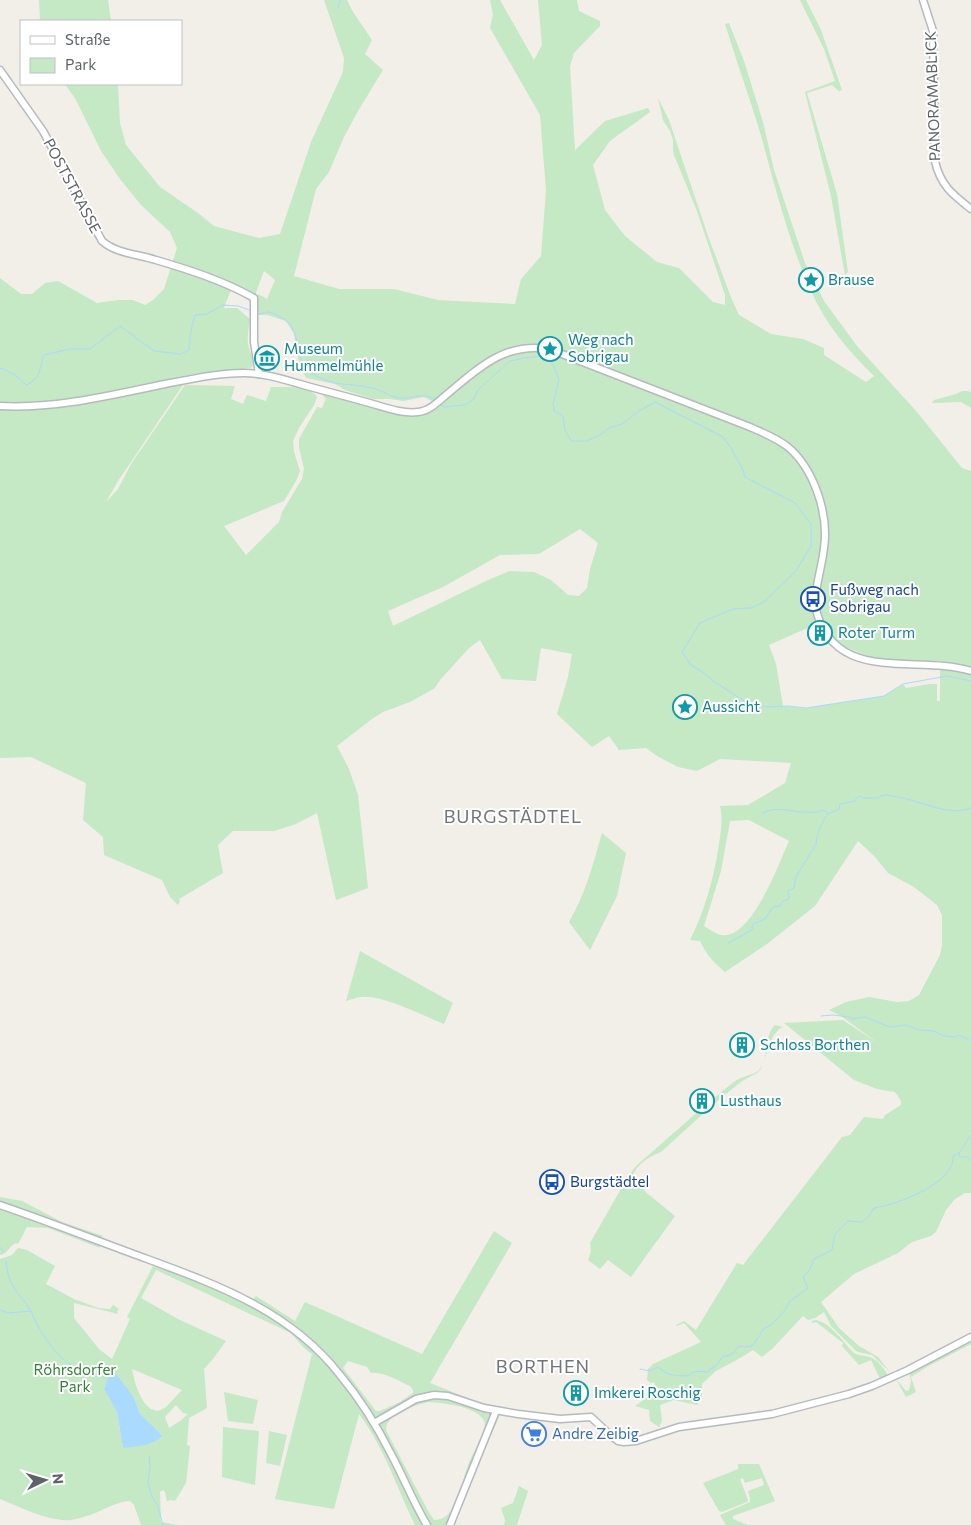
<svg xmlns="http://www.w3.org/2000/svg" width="971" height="1525" viewBox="0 0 971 1525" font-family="Commissioner,sans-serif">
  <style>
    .green { fill: #c5e8c5; fill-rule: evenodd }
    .water { fill: #aadaff }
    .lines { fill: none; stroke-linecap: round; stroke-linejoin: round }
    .stream { stroke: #aadaff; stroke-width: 1 }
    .secondary-casing { stroke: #b6babf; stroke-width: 9 }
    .secondary { stroke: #fff; stroke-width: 6 }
    .labels { text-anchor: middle; stroke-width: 4; stroke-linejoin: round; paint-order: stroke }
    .street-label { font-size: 15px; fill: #5f6368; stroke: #fff }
    .culture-label { font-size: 15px; fill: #0d838f; stroke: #fff; text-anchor: start }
    .transit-label { font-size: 15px; fill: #164399; stroke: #fff; text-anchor: start }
    .park-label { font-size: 15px; fill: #348238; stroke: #fff }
    .shop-label { font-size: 15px; fill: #366cbe; stroke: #fff; text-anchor: start }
    .quarter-label { font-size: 18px; letter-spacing: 1px; fill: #70757a; stroke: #fff }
  </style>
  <rect width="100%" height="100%" fill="#f1efe8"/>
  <g class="green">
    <polygon points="39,0 108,0 111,21 40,21"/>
    <path d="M324,0H347L353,12L372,40L365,54L383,70L358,111L344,137L329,172L316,189L294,276L339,289H394L438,300L515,304L521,279L541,256L546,190L540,115L490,28L493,15L490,0H500L534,60L542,45L538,0H577L579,11L600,21V26L574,53L570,66L575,150L605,121L648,108L650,112L610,141L593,165L605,210L625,236L657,262L679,268L713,302L725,305V295L697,211L674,155L673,150V140L670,131L663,120L658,98L669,120L708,236L732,300L739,315L771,334L803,339L824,348V355L866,382L874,376C849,352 825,323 811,291C788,240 775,186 760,132C749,96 736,60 725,24L729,23L744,61L763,122L774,170L805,263L824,301L857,346L917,412L962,468L971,471V668L874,658L845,647L832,636L823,621L769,645L776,664L783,706L806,708L884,696L903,684L906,688L929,684H937V701H940V669L945,668L971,673V1193H965L955,1199L946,1210L936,1232L931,1236L912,1242L898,1253L854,1274L821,1302L839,1328L859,1346L878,1357L890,1372L872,1355L858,1352L855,1350L831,1326L824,1312L815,1318L808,1320L803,1316L773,1348L762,1357L753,1350L742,1357L716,1371L702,1384V1398L697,1405L674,1400L660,1405L662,1421L659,1427L650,1421L649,1410L635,1406L658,1390L654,1382L651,1383L647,1380L648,1369L653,1364L701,1342L684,1323L677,1326L676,1325L684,1321L696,1330L737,1263L743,1265L842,1137L850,1135L864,1117L883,1119L885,1115L901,1105V1101L895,1092L877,1089L854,1080L784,1023L843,1020L879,1044L841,1016L829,1010L846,1002L869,997L897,1002L909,1001L919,995L940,955L942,945V915L937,905L914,887L888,873L875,857L858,841L815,906L767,944L725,972C714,963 706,954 700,941L690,940C705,910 714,878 719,844C721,831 723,818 720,806L748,805L785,783L791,763L720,759L697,771L678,767L657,756L646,748L619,750L609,736L592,747L557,714L568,677L572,654L541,648L536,681L502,679L480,640L469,648L440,680L435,688L410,702L383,712L372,719L337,746L349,769L358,795L368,888L336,900L317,813L296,824L274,831H233L218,845L223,873L179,899L180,901L178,905L170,897L162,880L104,855L103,837L83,820L86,783L31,757L0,758V278L21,294H32L45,283L58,281L97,303L118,300H133L145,305L153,300L164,289L177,248L170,232L141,205L120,179L101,151L76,100L65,84H118L120,123L126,145L160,187L198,213L214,226L259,238L280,234L311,142L343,72L344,58ZM264,271L275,280L267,299L258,294L257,315H267L286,321L294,334L299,364L306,378L335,384L345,390L373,399H390L403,401L424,397L432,401C466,381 491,344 535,345L533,349L515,352L484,367L418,415H403L325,393L323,397L326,398L322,408L317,407L299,439V447L304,469L302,479L282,512L279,522L246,555L224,526L284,501L296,481L300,471L294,452L293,441L299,428L314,405L317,397C310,385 283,387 271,387L266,401L247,395L243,404L231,399L235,386L185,385L131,464L118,489L106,502L118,481L185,382L84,403L63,406L33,405L70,399L193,374L251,368L254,364C254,357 250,354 249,348C246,339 249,328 250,319L237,308H224L232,287L254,298ZM580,529L598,543L590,569L587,588L579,596L568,595L551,580L534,572L510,571L488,580L393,626L388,611L443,587L500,555L539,554ZM749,820L789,841C779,863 751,941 721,935C716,934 709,929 704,926L721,871L730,821Z"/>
    <polygon points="800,0 806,0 821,30 842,90 839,91 832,85 807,93 837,194 848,272 845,275 831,196 805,92 835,81 824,49"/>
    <polygon points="962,391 967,391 971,392 971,408 961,402 932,403 934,400 956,394"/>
    <path d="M602,833L626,853L617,896L590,950L569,922C586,893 593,864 602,833Z"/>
    <path d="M360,951L453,1003L444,1024C424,1016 382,994 361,997C356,997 351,1000 346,1001Z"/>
    <path d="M775,1025L783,1027L779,1029L773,1036L761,1069L757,1073L742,1081L716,1102L661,1152C648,1157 637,1164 632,1177L648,1194L675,1216L631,1277L608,1260L600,1269L588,1260L591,1251L590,1243L629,1175L637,1165C669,1138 700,1108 734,1082C741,1076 751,1076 758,1071C770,1061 763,1036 775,1025Z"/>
    <polygon points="0,1197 22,1201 62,1222 103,1236 99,1239 0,1202"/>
    <path d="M0,1208L98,1243L100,1248L48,1228L27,1227L18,1244L16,1243C9,1246 8,1254 0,1255Z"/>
    <path d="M494,1231L512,1243L430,1383L475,1401L503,1408L484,1451L479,1446L447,1525H415C397,1488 384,1447 359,1414L334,1509L275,1499L312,1354L304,1348L291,1333L156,1270L141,1298L178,1319L226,1341L213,1359L204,1369L207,1408L189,1418L187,1445L190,1446L186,1483L175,1501L171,1500L167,1501L165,1492L163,1490L160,1492L161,1522L178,1525H141L134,1505L130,1501C117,1501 102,1511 90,1515C83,1517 77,1519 71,1520C49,1522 20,1507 0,1499V1259L12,1255L18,1248L27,1250L55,1266L46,1284L74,1299L98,1308L110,1309L113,1305L119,1309L117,1311L118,1314L74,1303V1318L99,1349L112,1359L130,1319L127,1317L153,1266L156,1267L157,1265L250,1303L256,1296L295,1321L305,1302L422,1354ZM348,1361L367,1367L371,1373C383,1371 399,1381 410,1386L413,1390V1393L400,1402L380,1411H376L343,1368ZM132,1369L182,1390L166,1407L158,1411C156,1410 153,1410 151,1409C140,1402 134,1381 132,1369ZM106,1384L134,1398L140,1414L159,1432L162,1438L123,1448L117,1412L104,1389ZM429,1402C443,1403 474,1406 483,1419C485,1422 485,1427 484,1430C482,1442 472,1453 468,1465C462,1480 461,1500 450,1512C446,1517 441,1520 434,1520L427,1509L386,1430C386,1413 416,1405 429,1402ZM176,1405L183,1413L188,1414L180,1421L169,1428L165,1417Z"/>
    <path d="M816,1320C832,1324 843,1342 854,1353C859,1356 864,1355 869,1357C876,1358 885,1369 888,1376L880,1379L871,1360L859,1365L842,1346L843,1343L816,1322L813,1323L811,1321Z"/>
    <polygon points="971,1340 971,1344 927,1367 911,1377 916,1392 906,1397 896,1379 906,1391 909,1390 911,1381 909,1372 918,1369"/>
    <polygon points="224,1392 258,1400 253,1424 228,1421"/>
    <polygon points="223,1427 259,1431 255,1485 222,1477"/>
    <polygon points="269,1431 287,1435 280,1466 266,1463"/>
    <polygon points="738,1464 759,1464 775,1501 733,1516 733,1519 748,1525 726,1525 720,1515 750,1502 750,1498 748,1491 764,1485 762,1478 745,1483 743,1478 740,1479 748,1500 747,1502 722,1512 719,1511 703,1483 738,1469"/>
    <polygon points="519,1486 528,1491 517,1525 504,1525 505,1520 501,1508 513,1503"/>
  </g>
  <path class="water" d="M111,1372L117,1375L134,1398L140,1414L159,1432L162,1437C151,1445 136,1447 123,1448L117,1412L104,1389C107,1383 107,1378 111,1372Z"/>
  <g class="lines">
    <g class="stream">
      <polyline points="338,8 340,0"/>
      <path d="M258,314C261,314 266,312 269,312C272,313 277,315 280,317C306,328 289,362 316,376C337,387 352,383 372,388C382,390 392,398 401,398C414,399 423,391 435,400"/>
      <path d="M0,368C11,372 19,377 26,385C40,380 40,367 44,355L70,349H90L120,326L154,351L181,354L189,350L191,330L195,315L207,314L223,305L238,306L252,311"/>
      <polyline points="440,404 444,407 464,405 473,400 478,390 510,361 524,358 541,356 549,360 553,365 559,380 553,404 554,411 563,416 565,430 571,441 587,441 600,435 609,428 622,424 639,411 655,402 723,437 731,448 743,470 745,477 795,503 811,524 811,546 796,571 764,602 751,608 733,609 700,623 682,652 691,665 701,671 715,682 747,703 769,707 788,706 806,708 884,696 903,684 947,676 971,681"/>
      <path d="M763,813C779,803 805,818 823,810L828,813"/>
      <path d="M728,943L752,930L753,924L765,919L773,907L780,906L783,901L789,899L788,891L794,888L796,877L816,844C816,837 823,819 828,814C831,812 836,811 839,809L840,804L856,801V798L860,796L863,798H878C880,796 882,795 885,795C890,795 913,800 917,802C935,807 953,815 971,808"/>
      <polyline points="821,1016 833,1015 849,1017 852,1019 865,1017 890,1027 906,1025 919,1030 934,1031 944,1036 955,1037 959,1035 971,1041"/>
      <polyline points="959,1153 960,1157 967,1157 971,1161"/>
      <polyline points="0,1247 3,1251"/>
      <path d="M6,1261C7,1272 9,1282 16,1291C21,1298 27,1303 30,1310"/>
      <path d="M0,1310L8,1313L31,1311C41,1335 57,1359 81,1371C84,1373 88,1376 91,1376C97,1377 102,1376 107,1377"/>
      <path d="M640,1369L650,1371L658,1367C670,1377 674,1375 689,1376C694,1369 700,1372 708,1372L711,1368L716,1366L723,1356C731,1356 734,1354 738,1347C743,1345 747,1348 752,1346C756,1339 761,1336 763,1329L771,1325L785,1310L789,1302L808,1288L803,1277L809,1271L814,1259L832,1250L835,1234L848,1221L862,1222L869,1216L874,1208C895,1205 944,1187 952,1164C953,1162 953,1159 953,1156L959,1153L971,1135"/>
      <polyline points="149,1457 150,1467 148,1483 152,1497 158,1506 163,1525"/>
    </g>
    <defs>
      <g id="secondary">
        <path d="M923,0L933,31L935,161C940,185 953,195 971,209"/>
        <path d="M0,70L43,131L102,241C117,254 138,254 156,260C190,270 224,281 254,298V342L259,374"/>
        <path d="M0,406C56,409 111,395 165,384C191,379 218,373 244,373C263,373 282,379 300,384C324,391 349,397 373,404C387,408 403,414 418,412C429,411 438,402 446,395C479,368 504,342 549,349L750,427C763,433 777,438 788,447C814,469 829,514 824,548C822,567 815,586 815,605C831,686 915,654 971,671"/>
        <path d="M0,1205C44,1220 88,1237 131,1253C209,1282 287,1307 340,1375C360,1399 377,1426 391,1454C404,1478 413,1502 427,1525"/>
        <polyline points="374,1423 416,1399 434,1395 448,1396 484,1408 518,1414 560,1419 591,1417 609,1434 618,1441 624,1442 636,1441 679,1427 772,1414 849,1394 872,1386 908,1370 971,1337"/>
        <polyline points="450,1525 496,1411"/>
      </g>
    </defs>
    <use href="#secondary" class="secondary-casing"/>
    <use href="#secondary" class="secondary"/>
  </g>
  <defs>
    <symbol id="sight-ring" viewBox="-11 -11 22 22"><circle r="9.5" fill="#fff" stroke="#0f9aa8" stroke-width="1.5"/><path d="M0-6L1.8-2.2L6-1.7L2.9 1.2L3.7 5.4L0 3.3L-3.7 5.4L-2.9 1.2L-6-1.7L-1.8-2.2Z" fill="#0f9aa8"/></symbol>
    <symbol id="museum-ring" viewBox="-11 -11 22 22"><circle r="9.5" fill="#fff" stroke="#0f9aa8" stroke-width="1.5"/><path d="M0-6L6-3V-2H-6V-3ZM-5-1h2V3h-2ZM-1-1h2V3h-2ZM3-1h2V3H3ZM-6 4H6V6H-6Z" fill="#0f9aa8"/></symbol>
    <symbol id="bus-ring" viewBox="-11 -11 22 22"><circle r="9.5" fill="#fff" stroke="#1a4fb4" stroke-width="1.5"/><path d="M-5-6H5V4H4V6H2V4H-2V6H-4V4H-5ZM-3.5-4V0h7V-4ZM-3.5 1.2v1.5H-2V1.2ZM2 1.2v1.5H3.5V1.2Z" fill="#1a4fb4"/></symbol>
    <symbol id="building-ring" viewBox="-11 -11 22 22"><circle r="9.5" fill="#fff" stroke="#0f9aa8" stroke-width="1.5"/><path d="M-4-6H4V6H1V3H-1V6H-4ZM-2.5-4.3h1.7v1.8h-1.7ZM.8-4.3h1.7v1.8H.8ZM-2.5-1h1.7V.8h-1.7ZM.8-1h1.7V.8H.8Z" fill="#0f9aa8"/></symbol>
    <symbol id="supermarket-ring" viewBox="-11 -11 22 22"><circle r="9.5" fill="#fff" stroke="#3f7fe0" stroke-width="1.5"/><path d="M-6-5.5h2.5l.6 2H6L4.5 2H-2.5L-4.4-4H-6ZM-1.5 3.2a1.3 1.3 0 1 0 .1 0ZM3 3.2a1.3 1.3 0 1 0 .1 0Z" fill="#3f7fe0"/></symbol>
  </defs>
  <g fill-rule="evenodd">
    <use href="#sight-ring" x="797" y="266" width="28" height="28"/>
    <use href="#sight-ring" x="536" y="335" width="28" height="28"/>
    <use href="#museum-ring" x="253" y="344" width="28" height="28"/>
    <use href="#bus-ring" x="799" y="585" width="28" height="28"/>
    <use href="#building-ring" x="806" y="619" width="28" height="28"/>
    <use href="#sight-ring" x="671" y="693" width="28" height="28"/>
    <use href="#building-ring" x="728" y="1031" width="28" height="28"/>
    <use href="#building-ring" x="688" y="1087" width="28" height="28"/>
    <use href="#bus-ring" x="538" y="1168" width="28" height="28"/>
    <use href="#building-ring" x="562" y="1379" width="28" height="28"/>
    <use href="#supermarket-ring" x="520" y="1420" width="28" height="28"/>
  </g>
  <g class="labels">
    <g class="street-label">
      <text transform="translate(933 96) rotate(-92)" y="5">PANORAMABLICK</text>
      <text transform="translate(72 186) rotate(62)" y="5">POSTSTRASSE</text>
    </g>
    <g class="culture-label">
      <text x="828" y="285">Brause</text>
      <text x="568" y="345">Weg nach<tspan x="568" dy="17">Sobrigau</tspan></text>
      <text x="284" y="354">Museum<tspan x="284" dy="17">Hummelmühle</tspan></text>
      <text x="838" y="638">Roter Turm</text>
      <text x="702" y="712">Aussicht</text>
      <text x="760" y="1050">Schloss Borthen</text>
      <text x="720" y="1106">Lusthaus</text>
      <text x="594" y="1398">Imkerei Roschig</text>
    </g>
    <g class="transit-label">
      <text x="830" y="595">Fußweg nach<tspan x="830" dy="17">Sobrigau</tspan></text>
      <text x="570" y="1187">Burgstädtel</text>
    </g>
    <g class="park-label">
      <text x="75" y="1375">Röhrsdorfer<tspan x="75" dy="17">Park</tspan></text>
    </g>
    <g class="shop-label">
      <text x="552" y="1439">Andre Zeibig</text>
    </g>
    <g class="quarter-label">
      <text x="513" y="823">BURGSTÄDTEL</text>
      <text x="543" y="1373">BORTHEN</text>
    </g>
  </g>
  <rect x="20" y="20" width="162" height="65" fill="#ffffff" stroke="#bfc1c3"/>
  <rect x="30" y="36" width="25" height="8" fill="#ffffff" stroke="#bfc1c3"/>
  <text x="65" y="45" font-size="15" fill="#5f6368">Straße</text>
  <rect x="30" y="58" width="25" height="15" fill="#c5e8c5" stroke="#bfc1c3"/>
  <text x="65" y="70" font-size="15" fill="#5f6368">Park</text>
  <g transform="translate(45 1480) rotate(85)" stroke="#ffffff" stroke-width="4" paint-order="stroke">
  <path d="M0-4L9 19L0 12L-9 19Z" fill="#5f6368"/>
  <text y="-8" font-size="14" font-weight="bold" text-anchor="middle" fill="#5f6368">N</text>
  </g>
</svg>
